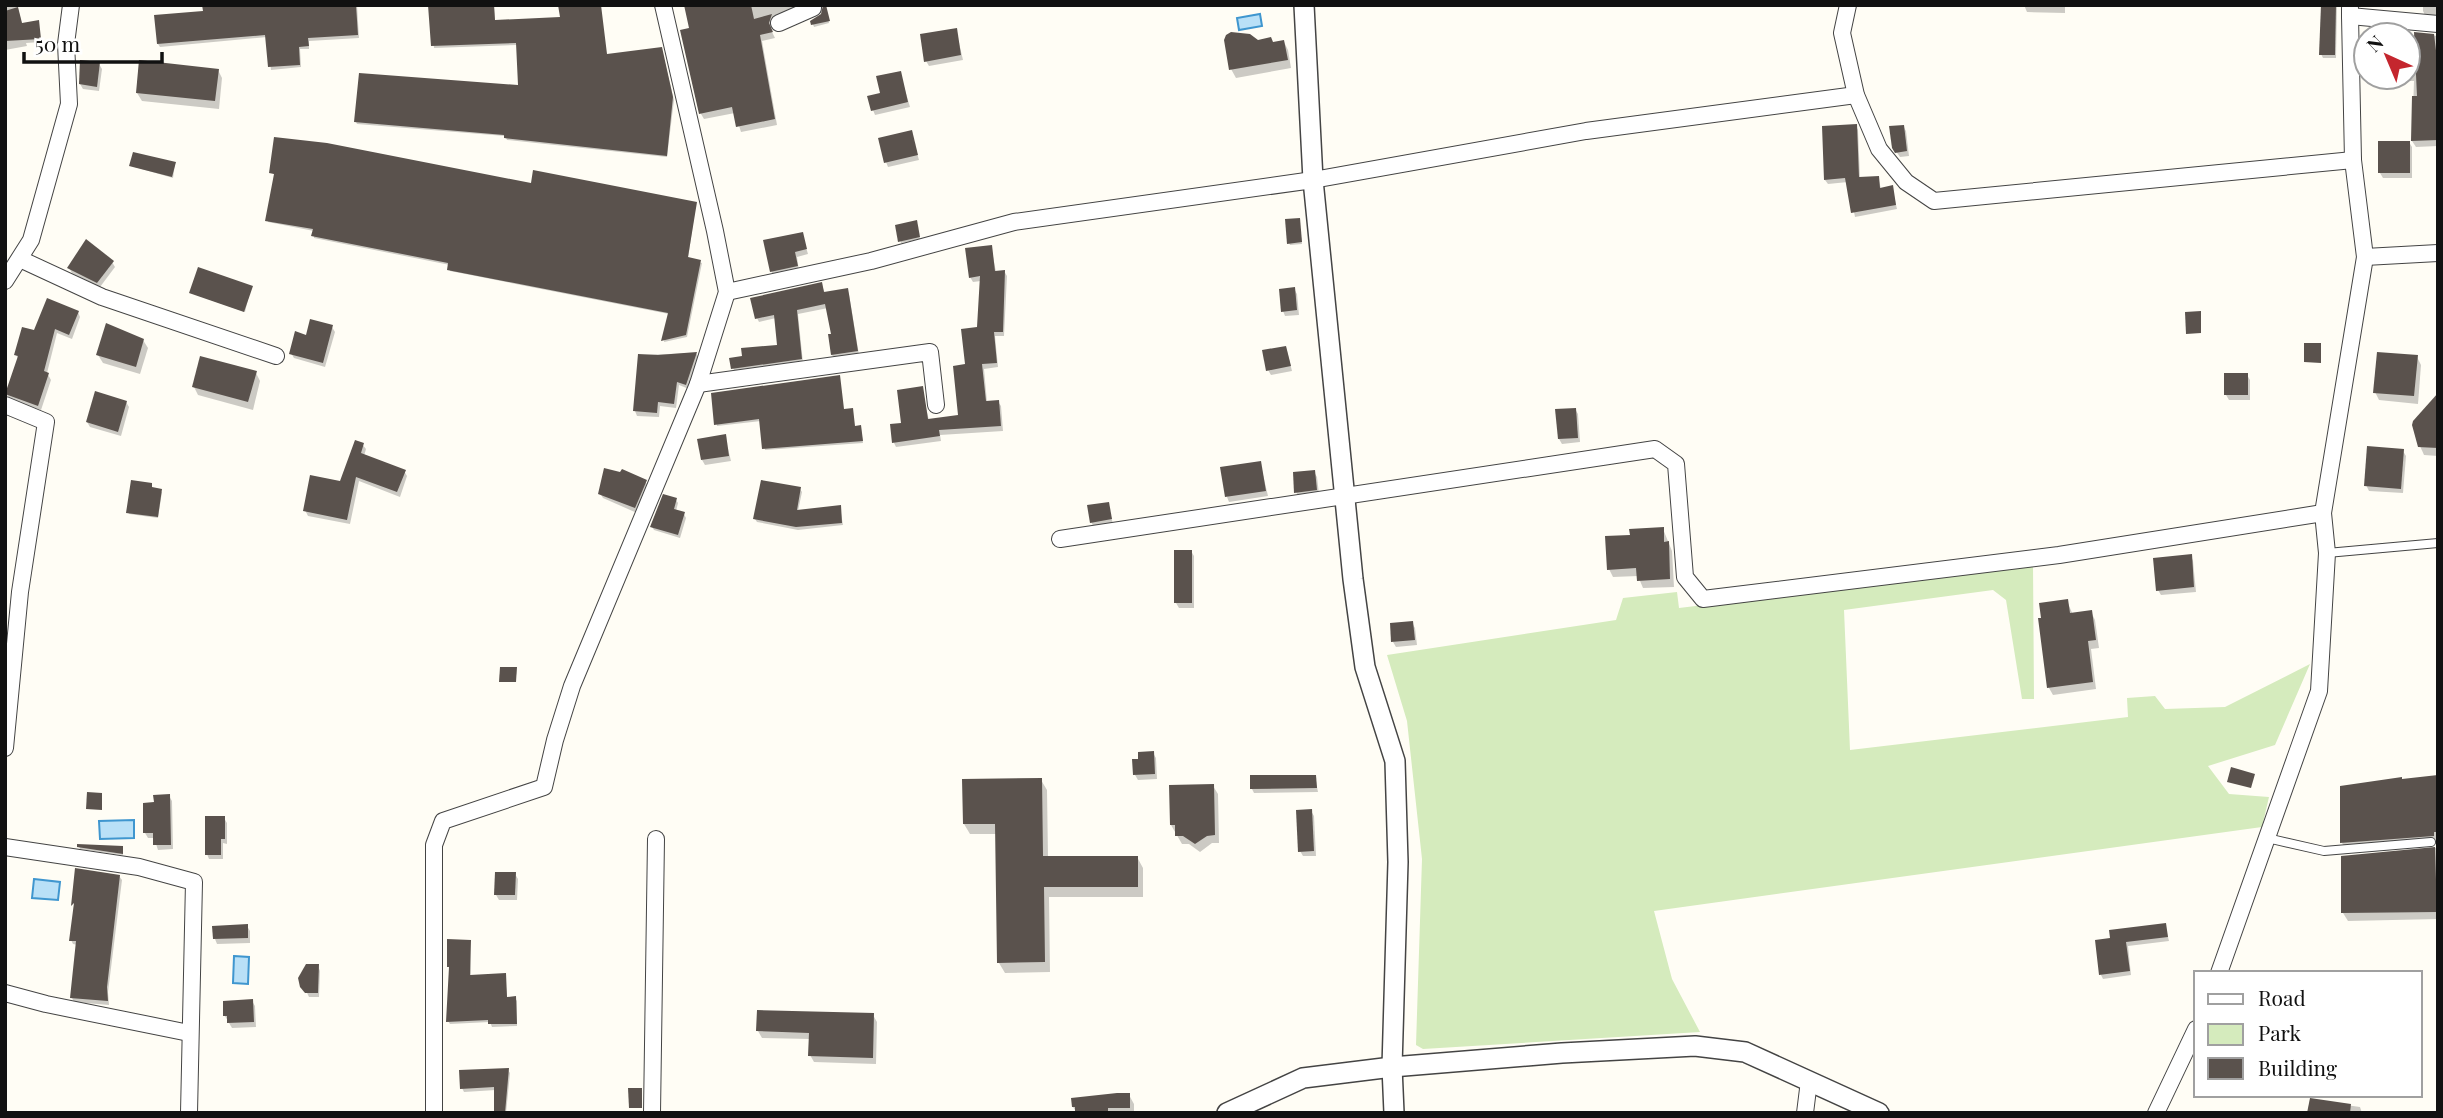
<svg xmlns="http://www.w3.org/2000/svg" width="2443" height="1118" viewBox="0 0 2443 1118" font-family="'Playfair Display',serif">
  <style>
    .green { fill: #d5ebbd }
    .water { fill: #b9e0f7; stroke: #3f96cf; stroke-width: 2 }
    .shadow { fill: #0003 }
    .building { fill: #5a524d }
    .lines { fill: none; stroke-linecap: round; stroke-linejoin: round }
    .service-casing { stroke: #444; stroke-width: 10 }
    .minor-casing { stroke: #444; stroke-width: 18 }
    .tertiary-casing { stroke: #444; stroke-width: 22 }
    .service { stroke: #fff; stroke-width: 8 }
    .minor { stroke: #fff; stroke-width: 16 }
    .tertiary { stroke: #fff; stroke-width: 19 }
  </style>
  <rect width="100%" height="100%" fill="#fffdf5"/>
  <polygon class="green" points="2033,565 2034,699 2022,699 2006,600 1993,590 1844,610 1850,750 2128,717 2127,698 2155,696 2165,709 2225,707 2310,664 2275,745 2208,766 2229,794 2269,797 2262,827 1654,911 1672,979 1700,1032 1423,1049 1416,1045 1422,859 1407,721 1387,655 1616,620 1623,598 1677,592 1679,608"/>
  <g class="water">
    <polygon points="1260,14 1262,26 1239,30 1237,18"/>
    <polygon points="134,820 134,838 100,839 99,821"/>
    <polygon points="34,879 60,882 58,900 32,898"/>
    <polygon points="234,956 249,957 248,984 233,983"/>
  </g>
  <g class="shadow">
    <polygon points="5,5 17,5 22,24 38,22 41,42 26,43 27,46 5,50"/>
    <polygon points="204,5 357,5 359,38 309,41 309,49 300,49 301,67 271,70 267,37 160,47 158,44 205,12"/>
    <polygon points="430,5 494,5 495,21 562,18 607,56 662,51 674,100 667,157 507,140 505,136 357,124 356,122 520,87 518,45 434,48"/>
    <polygon points="686,5 804,5 773,17 774,22 771,30 775,38 762,41 777,125 741,132 735,113 704,119 701,114 682,32 691,29"/>
    <polygon points="2024,5 2065,5 2065,13 2027,12"/>
    <polygon points="2323,5 2337,5 2336,58 2323,58 2321,54"/>
    <polygon points="2423,5 2438,5 2438,19 2426,17 2423,11"/>
    <polygon points="827,14 829,23 814,27 812,22"/>
    <polygon points="956,30 963,60 929,66 926,61"/>
    <polygon points="2416,34 2438,36 2438,146 2416,147 2412,141 2414,81 2382,81 2380,77 2408,77 2408,42 2417,42"/>
    <polygon points="1258,42 1273,44 1284,42 1288,50 1291,68 1236,78 1231,69"/>
    <polygon points="2364,50 2366,50 2366,74 2365,71"/>
    <polygon points="99,64 102,69 99,91 83,89 80,84"/>
    <polygon points="218,70 222,78 219,109 142,101 137,93"/>
    <polygon points="900,73 910,107 875,115 873,110"/>
    <polygon points="1856,126 1858,130 1860,178 1878,177 1881,189 1892,187 1897,209 1855,217 1848,182 1828,184 1825,180"/>
    <polygon points="1903,126 1906,131 1909,156 1900,157 1893,147"/>
    <polygon points="911,132 919,160 888,167 886,162"/>
    <polygon points="2409,142 2412,147 2412,178 2383,178 2380,173 2380,143"/>
    <polygon points="175,164 173,178 131,166"/>
    <polygon points="271,172 532,185 696,203 688,259 702,263 687,337 664,342 669,314 450,271 450,265 314,238 314,231 268,222 275,175"/>
    <polygon points="1299,220 1302,244 1290,245 1289,243"/>
    <polygon points="917,224 920,239 901,243 897,226"/>
    <polygon points="802,234 808,254 797,257 799,271 774,276 771,271"/>
    <polygon points="991,246 996,272 1004,271 1007,276 1004,336 995,336 998,367 984,369 987,402 998,402 1001,406 1003,431 940,435 941,441 896,447 894,443 922,388 929,421 960,416 967,366 979,329 981,281 973,282 970,277"/>
    <polygon points="112,262 115,267 100,287 72,273 69,268"/>
    <polygon points="821,284 825,293 847,289 849,294 859,355 835,359 832,355 833,336 828,308 798,314 803,363 735,372 733,368 779,346 776,318 759,322 757,318"/>
    <polygon points="251,287 245,312 191,293"/>
    <polygon points="1294,289 1297,294 1299,315 1285,316 1283,311"/>
    <polygon points="78,312 80,317 72,339 57,333 47,373 51,380 41,410 10,400 7,395 19,360 16,355 35,332"/>
    <polygon points="332,327 335,332 325,367 294,358 291,353 307,337"/>
    <polygon points="143,340 148,348 140,374 103,363 98,355"/>
    <polygon points="1286,347 1292,371 1271,375 1268,370"/>
    <polygon points="696,353 699,358 689,389 679,385 676,408 660,406 659,417 637,416 635,411 640,355"/>
    <polygon points="2417,357 2421,365 2418,404 2379,400 2375,392"/>
    <polygon points="256,373 260,381 253,410 198,395 194,387"/>
    <polygon points="2247,375 2250,380 2250,400 2229,400 2226,395"/>
    <polygon points="713,394 844,411 855,428 861,429 863,443 765,450 761,421 717,426"/>
    <polygon points="126,402 129,407 121,436 90,427 87,422"/>
    <polygon points="2438,406 2438,456 2424,455 2420,446"/>
    <polygon points="1575,409 1578,414 1580,442 1562,444 1559,439 1557,411"/>
    <polygon points="725,436 731,461 705,465 702,460"/>
    <polygon points="362,444 366,449 364,456 404,471 407,476 400,497 359,481 350,524 308,516 305,510 341,483"/>
    <polygon points="2403,451 2406,456 2403,493 2369,491 2366,485"/>
    <polygon points="1260,462 1268,496 1229,502 1227,497"/>
    <polygon points="1314,472 1317,477 1319,494 1299,497 1296,492"/>
    <polygon points="645,481 648,486 637,513 603,498 600,493"/>
    <polygon points="151,484 152,489 162,492 158,518 129,514 128,512"/>
    <polygon points="800,489 802,492 798,511 840,507 843,525 798,530 757,522 755,519"/>
    <polygon points="676,500 678,503 676,511 684,514 686,518 680,538 654,530 652,527"/>
    <polygon points="1108,504 1113,524 1094,527 1091,522"/>
    <polygon points="1663,529 1672,551 1674,587 1643,588 1638,576 1613,577 1609,569 1631,536"/>
    <polygon points="1191,551 1194,556 1194,608 1179,608 1176,603"/>
    <polygon points="2191,556 2193,561 2196,592 2161,595 2158,590"/>
    <polygon points="2067,601 2073,615 2091,612 2095,620 2099,648 2091,649 2096,689 2053,695 2049,688 2040,619"/>
    <polygon points="1412,623 1415,628 1417,645 1396,647 1393,642"/>
    <polygon points="1153,753 1156,758 1157,779 1138,780 1135,775"/>
    <polygon points="1315,777 1318,792 1254,793 1252,789"/>
    <polygon points="2438,777 2438,844 2347,850 2342,843 2402,781"/>
    <polygon points="1041,780 1047,790 1048,857 1137,857 1143,868 1143,897 1049,897 1050,972 1005,973 999,963 997,834 970,834 964,824"/>
    <polygon points="1213,786 1218,794 1219,843 1212,843 1200,852 1189,844 1182,844 1171,825"/>
    <polygon points="169,796 172,801 173,849 158,850 154,838 148,838 145,833 156,804"/>
    <polygon points="1311,811 1314,816 1316,856 1303,856 1300,851"/>
    <polygon points="224,818 227,823 227,844 223,843 223,859 209,859 207,854"/>
    <polygon points="79,846 122,848 123,855 80,849"/>
    <polygon points="2438,846 2438,919 2348,921 2343,913"/>
    <polygon points="77,870 119,876 122,880 108,992 109,1005 74,1002 72,998 78,945 73,944 71,940"/>
    <polygon points="515,874 518,879 517,900 499,900 496,895"/>
    <polygon points="2165,925 2169,941 2128,946 2131,975 2103,979 2101,975 2112,940"/>
    <polygon points="247,926 250,931 250,943 217,944 215,939"/>
    <polygon points="470,941 471,976 505,975 507,998 515,998 517,1001 517,1026 492,1027 490,1022 450,1024 448,1021"/>
    <polygon points="307,965 318,966 320,971 319,997 309,997 300,978"/>
    <polygon points="252,1001 255,1006 256,1027 232,1028 225,1016"/>
    <polygon points="873,1015 877,1022 876,1064 814,1062 810,1055 810,1039 762,1038 758,1031"/>
    <polygon points="508,1070 510,1073 506,1113 496,1113 496,1090 464,1092 462,1088"/>
    <polygon points="1129,1095 1134,1104 1134,1113 1077,1113 1073,1107"/>
    <polygon points="2311,1100 2360,1107 2362,1113 2309,1113"/>
    <polygon points="632,1111 633,1113 610,1113 610,1112"/>
  </g>
  <g class="building">
    <polygon points="202,5 356,5 358,35 308,38 309,46 299,47 300,65 268,67 265,35 157,44 154,15 203,11"/>
    <polygon points="428,5 494,5 495,20 560,17 558,5 601,5 607,54 662,47 673,97 667,156 504,138 504,135 354,122 359,73 518,85 516,43 431,46"/>
    <polygon points="684,5 751,5 754,19 772,14 769,23 773,32 760,35 775,119 736,127 732,107 699,114 680,30 689,28"/>
    <polygon points="823,5 826,5 830,21 811,25 810,21 821,14"/>
    <polygon points="2321,5 2336,5 2335,55 2319,55"/>
    <polygon points="18,7 22,23 39,20 41,39 5,41 5,11"/>
    <polygon points="957,28 961,55 924,62 920,34"/>
    <polygon points="1231,32 1250,34 1258,40 1271,37 1273,42 1284,40 1288,60 1229,70 1224,40 1226,35"/>
    <polygon points="2414,32 2434,34 2438,67 2438,140 2411,141 2412,96 2417,96"/>
    <polygon points="80,60 100,62 97,87 79,84"/>
    <polygon points="139,60 219,69 215,101 136,93"/>
    <polygon points="901,71 908,102 871,111 867,96 880,93 876,76"/>
    <polygon points="1857,124 1859,177 1879,176 1880,188 1893,185 1896,205 1851,213 1845,178 1824,180 1822,126"/>
    <polygon points="1904,125 1907,151 1895,153 1892,148 1889,126"/>
    <polygon points="912,130 918,155 884,163 878,138"/>
    <polygon points="274,137 327,143 531,183 533,170 697,202 688,257 701,260 686,335 661,341 668,313 447,270 448,263 311,236 313,229 265,221 274,174 269,173"/>
    <rect x="2378" y="141" width="32" height="32"/>
    <polygon points="133,152 176,162 172,177 129,166"/>
    <polygon points="1300,218 1302,242 1287,244 1285,219"/>
    <polygon points="917,220 920,237 898,242 895,225"/>
    <polygon points="803,232 807,249 795,252 798,266 770,272 763,240"/>
    <polygon points="86,239 114,261 97,283 67,268"/>
    <polygon points="992,245 995,271 1005,270 1003,332 994,332 997,363 982,364 986,401 999,400 1001,426 939,430 940,436 892,443 890,424 901,423 897,390 923,386 928,419 958,415 953,366 965,364 961,329 977,327 980,276 969,278 965,248"/>
    <polygon points="198,267 253,286 244,312 189,293"/>
    <polygon points="822,282 824,292 848,288 858,351 831,355 828,334 831,334 825,304 797,310 802,359 731,369 729,358 742,356 741,348 777,345 774,315 755,319 750,298"/>
    <polygon points="1295,287 1297,310 1281,312 1279,289"/>
    <polygon points="47,298 79,311 69,335 55,329 44,371 49,373 38,406 5,394 18,356 14,355 22,327 34,330"/>
    <polygon points="2201,311 2201,333 2186,334 2185,312"/>
    <polygon points="310,319 333,325 323,363 289,354 295,331 306,335"/>
    <polygon points="106,323 144,339 136,367 96,355"/>
    <polygon points="2304,343 2321,343 2321,363 2304,362"/>
    <polygon points="1286,346 1291,366 1266,371 1262,350"/>
    <polygon points="697,352 686,385 677,382 674,404 658,402 657,413 633,411 638,354 658,355"/>
    <polygon points="2377,352 2418,355 2414,396 2373,393"/>
    <polygon points="200,356 257,371 248,402 192,387"/>
    <rect x="2224" y="373" width="24" height="22"/>
    <polygon points="840,375 844,409 853,408 855,426 861,425 863,441 762,449 759,419 714,425 711,393"/>
    <polygon points="95,391 127,401 118,432 86,422"/>
    <polygon points="2438,393 2438,448 2418,447 2412,425 2413,421"/>
    <polygon points="1576,408 1578,438 1558,439 1555,409"/>
    <polygon points="726,434 729,456 701,460 697,439"/>
    <polygon points="355,440 364,443 361,453 406,470 397,492 356,477 347,520 303,511 310,475 340,481"/>
    <polygon points="2367,446 2404,449 2401,489 2364,486"/>
    <polygon points="1261,461 1266,491 1225,497 1220,467"/>
    <polygon points="604,468 620,472 622,469 647,480 635,508 598,494"/>
    <polygon points="1315,470 1317,490 1294,493 1293,472"/>
    <polygon points="131,480 152,483 152,487 162,489 158,517 126,513"/>
    <polygon points="761,480 801,487 797,510 841,505 842,523 796,527 753,519"/>
    <polygon points="663,494 677,498 674,509 685,512 678,535 650,527"/>
    <polygon points="1109,502 1112,519 1090,523 1087,505"/>
    <polygon points="1664,527 1664,542 1669,541 1670,579 1637,581 1636,568 1607,570 1605,536 1630,535 1629,529"/>
    <rect x="1174" y="550" width="18" height="53"/>
    <polygon points="2192,554 2194,587 2156,591 2153,558"/>
    <polygon points="2068,599 2070,613 2092,610 2096,640 2088,641 2093,682 2047,688 2038,618 2041,618 2039,603"/>
    <polygon points="1413,621 1415,640 1391,642 1390,623"/>
    <polygon points="500,667 517,667 516,682 499,682"/>
    <polygon points="1154,751 1155,774 1133,775 1132,759 1138,759 1138,752"/>
    <polygon points="2231,767 2255,774 2251,788 2227,782"/>
    <polygon points="1250,775 1316,775 1317,788 1250,789"/>
    <polygon points="2438,775 2438,832 2434,832 2434,836 2340,843 2340,786 2402,777 2402,779"/>
    <polygon points="1042,778 1043,856 1138,856 1138,887 1044,887 1045,962 997,963 995,824 963,824 962,779"/>
    <polygon points="1214,784 1215,835 1207,836 1195,844 1183,836 1175,836 1175,825 1170,825 1169,785"/>
    <polygon points="87,792 102,793 102,810 86,809"/>
    <polygon points="170,794 171,845 153,845 153,833 143,833 143,803 154,802 153,795"/>
    <polygon points="1312,809 1314,851 1298,852 1296,810"/>
    <polygon points="205,816 225,816 225,839 221,839 221,855 205,855"/>
    <polygon points="77,844 123,846 123,854 77,847"/>
    <polygon points="2435,847 2437,912 2341,913 2341,856"/>
    <polygon points="75,868 120,875 107,987 108,1001 70,998 76,941 69,941 74,903 71,906"/>
    <polygon points="495,872 516,872 515,895 494,895"/>
    <polygon points="2166,923 2168,937 2126,942 2130,971 2099,975 2095,940 2110,938 2109,930"/>
    <polygon points="248,924 248,938 213,939 212,926"/>
    <polygon points="447,939 471,940 470,975 506,973 507,997 516,996 517,1024 488,1024 488,1020 446,1022 449,967 447,967"/>
    <polygon points="306,964 319,964 318,993 305,993 300,987 298,978"/>
    <polygon points="253,999 254,1022 227,1023 227,1016 223,1016 223,1001"/>
    <polygon points="757,1010 874,1013 873,1058 808,1056 809,1033 756,1031"/>
    <polygon points="509,1068 505,1113 494,1113 494,1087 460,1089 459,1070"/>
    <polygon points="628,1088 642,1088 642,1108 629,1108"/>
    <polygon points="1117,1093 1130,1093 1130,1108 1108,1108 1108,1113 1075,1113 1075,1107 1072,1107 1071,1098"/>
    <polygon points="2310,1098 2351,1104 2350,1113 2307,1113"/>
  </g>
  <g class="lines">
    <defs>
      <g id="service">
        <polyline points="2327,553 2438,543"/>
        <polyline points="2267,838 2324,851 2431,842"/>
      </g>
      <g id="minor">
        <polyline points="1848,5 1842,33 1856,95 1879,149 1906,182 1934,201 2353,160"/>
        <polyline points="2350,8 2350,16 2438,24"/>
        <polyline points="779,23 813,8 813,5"/>
        <polyline points="2365,257 2438,253"/>
        <polyline points="20,259 102,297 276,356"/>
        <polyline points="5,281 31,240 69,104 66,44 71,5"/>
        <polyline points="727,292 871,261 1014,222 1313,180 1586,131 1856,95"/>
        <polyline points="698,384 930,352 936,405"/>
        <polyline points="5,405 46,422 20,592 5,748"/>
        <polyline points="1060,539 1655,449 1676,464 1685,577 1703,599 2059,555 2323,513"/>
        <polyline points="5,847 139,867 194,882 189,1113"/>
        <polyline points="2219,973 2319,691 2327,553 2323,513 2365,257 2353,160 2350,16"/>
        <polyline points="5,993 46,1004 189,1033"/>
        <polyline points="434,1113 434,845 443,821 544,787 555,740 572,686 698,384 727,292 715,231 663,5"/>
        <polyline points="652,1113 656,839"/>
        <polyline points="1805,1113 1809,1081"/>
        <polyline points="2156,1113 2196,1029"/>
      </g>
      <g id="tertiary">
        <polyline points="1304,5 1313,180 1353,579 1365,667 1395,761 1398,862 1392,1067 1394,1113"/>
        <polyline points="1227,1113 1303,1078 1392,1067 1562,1053 1695,1046 1745,1052 1879,1113"/>
      </g>
    </defs>
    <use href="#service" class="service-casing"/>
    <use href="#minor" class="minor-casing"/>
    <use href="#tertiary" class="tertiary-casing"/>
    <use href="#service" class="service"/>
    <use href="#minor" class="minor"/>
    <use href="#tertiary" class="tertiary"/>
  </g>
  <rect width="2443" height="1118" fill="none" stroke="#111111" stroke-width="14"/>
  <rect x="2194" y="971" width="228" height="126" fill="#ffffff" stroke="#a0a0a0" stroke-width="2"/>
  <rect x="2208" y="994" width="35" height="10" fill="#ffffff" stroke="#a0a0a0" stroke-width="2"/>
  <text x="2258" y="1006" font-size="21" fill="#111111">Road</text>
  <rect x="2208" y="1024" width="35" height="21" fill="#d5ebbd" stroke="#a0a0a0" stroke-width="2"/>
  <text x="2258" y="1041" font-size="21" fill="#111111">Park</text>
  <rect x="2208" y="1058" width="35" height="21" fill="#5a524d" stroke="#a0a0a0" stroke-width="2"/>
  <text x="2258" y="1076" font-size="21" fill="#111111">Building</text>
  <g transform="translate(2387 56) rotate(316)"><circle r="33" fill="#ffffff" stroke="#a0a0a0" stroke-width="2"/>
  <path d="M0-5L12 26L0 18L-12 26Z" fill="#c4262e"/>
  <text y="-10" font-size="19" font-weight="bold" text-anchor="middle" fill="#111111">N</text>
  </g>
  <path d="M24 52v10h138v-10" fill="none" stroke="#111111" stroke-width="3.5"/>
  <text x="35" y="52" font-size="21" fill="#111111" stroke="#ffffff" stroke-width="5" paint-order="stroke">50 m</text>
</svg>
